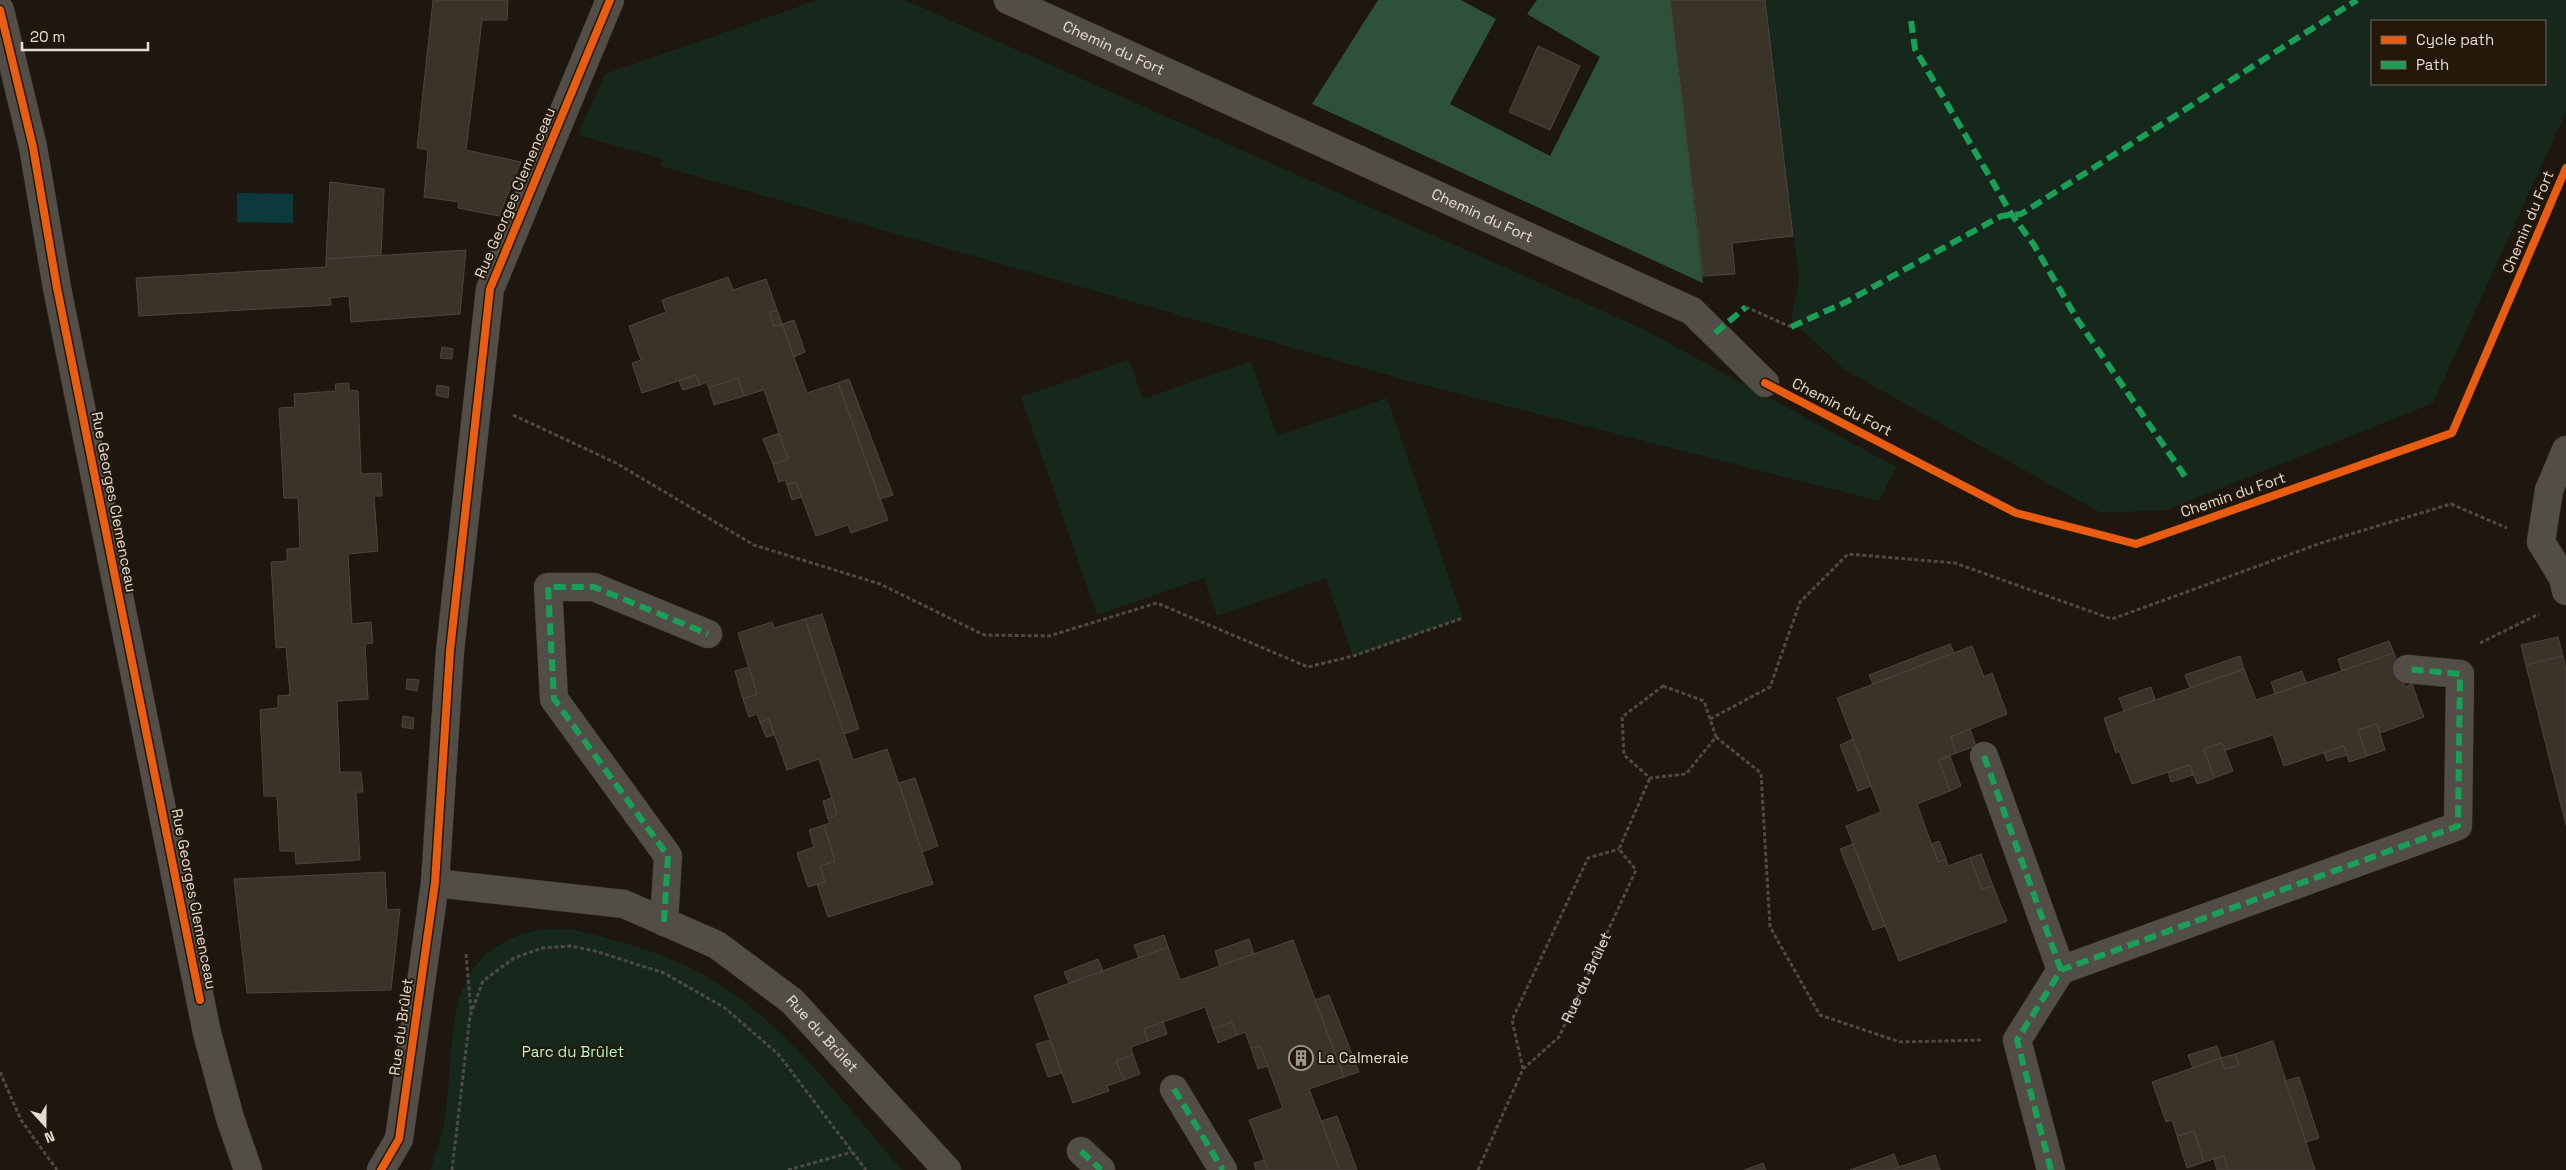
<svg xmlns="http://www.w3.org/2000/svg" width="2566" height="1170" viewBox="0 0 2566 1170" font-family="'Space Grotesk',sans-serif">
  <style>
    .green { fill: #15281b; fill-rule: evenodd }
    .forest { fill: #2e513a }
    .water { fill: #0c393c }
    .building { fill: #3a3328; stroke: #4c4640 }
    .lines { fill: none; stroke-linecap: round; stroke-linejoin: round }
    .minor-casing { stroke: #37322e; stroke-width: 29 }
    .path { stroke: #504a45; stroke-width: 3; stroke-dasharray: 4 2.5; stroke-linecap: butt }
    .minor { stroke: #524d47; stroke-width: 28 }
    .quiet { stroke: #1a9f57; stroke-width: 6; stroke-dasharray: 12 6; stroke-linecap: butt }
    .cycleway-casing { stroke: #23180a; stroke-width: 11 }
    .cycleway { stroke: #e95d12; stroke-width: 8 }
    .labels { text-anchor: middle; stroke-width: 4; stroke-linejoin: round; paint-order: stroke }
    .street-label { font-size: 15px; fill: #e5ddd4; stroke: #23180a }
    .park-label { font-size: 15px; fill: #b3f7ca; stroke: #23180a }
    .poi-label { font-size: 15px; fill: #e5ddd4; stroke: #23180a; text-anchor: start }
  </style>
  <rect width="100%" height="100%" fill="#1d1710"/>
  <g class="green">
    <polygon points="818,0 903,0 916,5 1643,329 1896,467 1879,501 1405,380 660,166 662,159 578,135 605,74"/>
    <path d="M1765,0H2566V112L2433,403L2166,510L2101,513L1845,370L1791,320L1799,280ZM2372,21H2545V84H2372Z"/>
    <polygon points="1129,360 1143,399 1251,361 1277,436 1387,398 1463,618 1353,656 1326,578 1217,616 1204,578 1097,615 1021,397"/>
    <path d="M571,929C603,937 635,945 666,957C767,996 833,1091 902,1170H431C435,1154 441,1138 444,1122C458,1046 435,956 533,931C545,928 559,930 571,929Z"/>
  </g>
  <polygon class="forest" points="1378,0 1461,0 1496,19 1450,104 1550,156 1600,57 1527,14 1537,0 1670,0 1703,283 1312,104"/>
  <polygon class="water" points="237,193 293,194 293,223 237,222"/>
  <g class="building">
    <polygon points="433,0 508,0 507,20 482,20 466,150 521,162 499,216 458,208 459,202 424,197 428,150 417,148"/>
    <polygon points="1670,0 1765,0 1793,236 1732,243 1735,274 1703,276"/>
    <polygon points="1538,46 1580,66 1550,130 1509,112"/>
    <polygon points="330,182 384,189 381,255 326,259"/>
    <polygon points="466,250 460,314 351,322 349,296 330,298 331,305 139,316 136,278 326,267 326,259"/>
    <polygon points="728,277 733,290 766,279 777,310 769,313 774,326 782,324 807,393 838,383 888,520 851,533 848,525 816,536 796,482 787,485 785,480 779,482 773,464 788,459 764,390 744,396 738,378 709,388 706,382 700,385 696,375 642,393 632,363 641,360 629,326 666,312 662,300"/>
    <polygon points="777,310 782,324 774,326 769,313"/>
    <polygon points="794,320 805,352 794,357 782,324"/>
    <polygon points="442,347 453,349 452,359 440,358"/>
    <polygon points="696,375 700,385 683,390 679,381"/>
    <polygon points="738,378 744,396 714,405 709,388"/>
    <polygon points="849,379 893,495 880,499 838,383"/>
    <polygon points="349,383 349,390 358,391 361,474 381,473 382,496 374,496 378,551 348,554 352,624 371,622 373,643 365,644 368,699 337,701 340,772 361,772 363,792 356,792 360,860 296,864 295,851 280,851 277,796 264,796 260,710 278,708 278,696 290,695 286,647 276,648 271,562 287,561 287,549 300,548 298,498 284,498 279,408 295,407 294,394 336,391 335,384"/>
    <polygon points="437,385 449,387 448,398 436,395"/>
    <polygon points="779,433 788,459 773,464 763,439"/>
    <polygon points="796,482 802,497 792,500 787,485"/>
    <polygon points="822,614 859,729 843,734 805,619"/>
    <polygon points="805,619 853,760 887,749 933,884 828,917 817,884 825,882 820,866 835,861 824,825 830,823 828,819 837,814 819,759 787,770 769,719 760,722 757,714 749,717 743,699 757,694 738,633 772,622 774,628"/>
    <polygon points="2558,637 2563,656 2526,665 2521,645"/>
    <polygon points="2389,641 2394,653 2342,671 2338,659"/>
    <polygon points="1950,644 1954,653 1873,684 1869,675"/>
    <polygon points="1972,646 1984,677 1992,673 2007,714 1951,737 1956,753 1939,760 1950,791 1917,804 1938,862 1946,859 1948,866 1970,858 1982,889 1993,886 2007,921 1899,961 1846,826 1881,812 1837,698"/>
    <polygon points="2394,653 2405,687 2412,684 2424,717 2380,733 2377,724 2358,730 2367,756 2349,762 2344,746 2284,766 2273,735 2226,750 2222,743 2204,749 2214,778 2207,781 2197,784 2190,765 2132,784 2119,751 2116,753 2104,718 2244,669 2256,700"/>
    <polygon points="2240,656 2244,669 2190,688 2185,675"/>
    <polygon points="2563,656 2566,670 2566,825 2526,665"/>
    <polygon points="749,667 757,694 743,699 735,671"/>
    <polygon points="2302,671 2306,683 2275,694 2271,682"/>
    <polygon points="407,679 419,680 417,691 406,689"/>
    <polygon points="2151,687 2155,700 2124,711 2119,698"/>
    <polygon points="403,716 414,718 413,729 402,727"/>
    <polygon points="769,719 774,735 766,737 760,722"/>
    <polygon points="2377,724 2385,750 2367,756 2358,730"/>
    <polygon points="1970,729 1976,746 1956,753 1951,737"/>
    <polygon points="1853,739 1871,786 1858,791 1840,745"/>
    <polygon points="2222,743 2233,771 2214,778 2204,749"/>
    <polygon points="2344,746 2347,755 2327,761 2324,753"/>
    <polygon points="1950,756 1961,786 1950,791 1939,760"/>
    <polygon points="2190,765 2193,775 2171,782 2168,772"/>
    <polygon points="915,778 938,846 922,852 899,783"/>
    <polygon points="832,798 837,814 828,819 823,801"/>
    <polygon points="824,825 835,861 820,866 825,882 808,887 797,853 814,847 809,830"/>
    <polygon points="1939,841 1946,859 1938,862 1932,844"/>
    <polygon points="1853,844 1885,926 1873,930 1840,849"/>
    <polygon points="1981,854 1993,886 1982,889 1970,858"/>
    <polygon points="385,872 387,910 400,909 391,990 247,993 234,879"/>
    <polygon points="1164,935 1168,947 1139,958 1134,945"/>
    <polygon points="1249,939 1254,954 1220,967 1215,951"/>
    <polygon points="1293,940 1344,1077 1309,1089 1340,1170 1268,1170 1249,1120 1283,1108 1260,1046 1251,1048 1245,1032 1237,1035 1232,1022 1213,1029 1205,1007 1144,1029 1148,1041 1131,1047 1133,1055 1116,1061 1124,1080 1107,1086 1109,1091 1073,1103 1034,996 1168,947 1180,980"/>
    <polygon points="1098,959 1103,971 1069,983 1064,972"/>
    <polygon points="1329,995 1359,1072 1344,1077 1315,1000"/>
    <polygon points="1163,1022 1167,1034 1148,1041 1144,1029"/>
    <polygon points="1232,1022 1237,1035 1218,1043 1213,1029"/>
    <polygon points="1050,1040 1062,1073 1048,1077 1036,1044"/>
    <polygon points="2273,1041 2315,1170 2228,1170 2224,1156 2204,1162 2194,1131 2177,1136 2172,1120 2166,1122 2152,1082 2221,1058 2225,1069 2239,1065 2235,1054"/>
    <polygon points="1260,1046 1268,1066 1258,1069 1251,1048"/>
    <polygon points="2217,1046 2221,1058 2193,1068 2188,1055"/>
    <polygon points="2235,1054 2239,1065 2225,1069 2221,1058"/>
    <polygon points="1133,1055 1140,1074 1124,1080 1116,1061"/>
    <polygon points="2299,1077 2319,1138 2306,1142 2285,1081"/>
    <polygon points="1337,1116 1357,1170 1340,1170 1321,1121"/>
    <polygon points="2194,1131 2204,1162 2187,1168 2177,1136"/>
    <polygon points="1894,1154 1899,1167 1892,1170 1850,1170"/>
    <polygon points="1935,1155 1940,1170 1892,1170 1899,1167"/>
    <polygon points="2224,1156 2228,1170 2217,1170 2214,1159"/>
    <polygon points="1264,1160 1268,1170 1256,1170 1254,1163"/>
    <polygon points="1763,1163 1766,1170 1744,1170"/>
  </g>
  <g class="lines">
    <defs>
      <g id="minor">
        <path id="s2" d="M1008,0L1692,311L1765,383"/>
        <polyline points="0,10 33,147 57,288 207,1033 230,1118 248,1170"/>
        <polyline points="2566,450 2549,490 2541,542 2563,578 2566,591"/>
        <polyline points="1984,756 2061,970"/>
        <path id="s3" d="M435,883L624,904L717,945L792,1001L947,1170"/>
        <polyline points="664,922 668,856 554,699 548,587 594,587 708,634"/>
        <polyline points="1174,1089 1223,1170"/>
        <polyline points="1081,1151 1101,1170"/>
        <polyline points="381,1170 399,1139 435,883 450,651 490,289 610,0"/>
        <polyline points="2051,1170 2017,1040 2061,970 2458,826 2460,674 2407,669"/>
      </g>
    </defs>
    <use href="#minor" class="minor-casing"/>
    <g class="path">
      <polyline points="1746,307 1791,327"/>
      <polyline points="1796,399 2016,513 2136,544 2452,433 2566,168"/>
      <polyline points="513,415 616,463 754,545 880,584 984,635 1049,636 1157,603 1308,667 1353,656 1463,618"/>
      <polyline points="2480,643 2539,614"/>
      <polygon points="1663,686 1704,701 1716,737 1686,774 1650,778 1624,755 1622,717"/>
      <polyline points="1710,719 1770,687 1800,602 1848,554 1955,563 2112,619 2324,542 2451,504 2507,528"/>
      <polyline points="1716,737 1761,773 1770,927 1820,1015 1900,1042 1981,1040"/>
      <polyline points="466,954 471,1011"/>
      <polyline points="1523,1069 1512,1020 1588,858 1619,849"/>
      <polyline points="0,1072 21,1120 57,1170"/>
      <polyline points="452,1170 470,1016 483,981 514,958 542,948 570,946 595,951 664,973 725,1008 779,1055 866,1170"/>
      <polyline points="788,1170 852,1152"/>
      <path id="s1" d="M1478,1170L1523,1069L1559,1037L1636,870L1619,849L1650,778"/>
    </g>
    <use href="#minor" class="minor"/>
    <g class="quiet">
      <polyline points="1911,21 1915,49 2012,215 2034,245 2077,319 2186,478"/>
      <polyline points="1791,327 1846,302 2001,216 2021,214 2357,0"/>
      <polyline points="1715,333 1746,307"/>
      <polyline points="1984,756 2061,970"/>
      <polyline points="664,922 668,856 554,699 548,587 594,587 708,634"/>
      <polyline points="1174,1089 1223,1170"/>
      <polyline points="1081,1151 1101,1170"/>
      <polyline points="2051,1170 2017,1040 2061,970 2458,826 2460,674 2407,669"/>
    </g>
    <defs>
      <g id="cycleway">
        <polyline points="0,10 33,147 57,288 200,1000"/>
        <polyline points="1765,383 2016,513 2136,544 2452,433 2566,168"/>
        <polyline points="381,1170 399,1139 435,883 450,651 490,289 610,0"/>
      </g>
    </defs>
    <use href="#cycleway" class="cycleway-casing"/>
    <use href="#cycleway" class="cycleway"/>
  </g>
  <defs>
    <symbol id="building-ring" viewBox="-11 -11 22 22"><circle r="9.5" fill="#23180a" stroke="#9f988f" stroke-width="1.5"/><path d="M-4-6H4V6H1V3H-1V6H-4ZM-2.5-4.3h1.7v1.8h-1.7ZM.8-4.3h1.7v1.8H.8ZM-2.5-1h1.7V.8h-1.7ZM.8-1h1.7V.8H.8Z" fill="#9f988f"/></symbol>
  </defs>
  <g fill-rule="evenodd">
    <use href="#building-ring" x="1287" y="1044" width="28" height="28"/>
  </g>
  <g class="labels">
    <g class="street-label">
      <text dy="5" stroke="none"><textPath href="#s2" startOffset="116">Chemin du Fort</textPath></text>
      <text transform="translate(515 193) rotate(-67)" y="5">Rue Georges Clemenceau</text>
      <text dy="5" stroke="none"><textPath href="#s2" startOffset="521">Chemin du Fort</textPath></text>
      <text transform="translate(2528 222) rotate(-67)" y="5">Chemin du Fort</text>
      <text transform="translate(1842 407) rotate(27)" y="5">Chemin du Fort</text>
      <text transform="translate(2233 495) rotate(-19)" y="5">Chemin du Fort</text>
      <text transform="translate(114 502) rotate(79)" y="5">Rue Georges Clemenceau</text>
      <text transform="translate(194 899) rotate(79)" y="5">Rue Georges Clemenceau</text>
      <text dy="5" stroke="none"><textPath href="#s1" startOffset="224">Rue du Brûlet</textPath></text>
      <text transform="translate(401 1027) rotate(-82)" y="5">Rue du Brûlet</text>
      <text dy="5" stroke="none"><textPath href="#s3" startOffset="430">Rue du Brûlet</textPath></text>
    </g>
    <g class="park-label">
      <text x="573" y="1057">Parc du Brûlet</text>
    </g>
    <g class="poi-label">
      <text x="1318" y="1063">La Calmeraie</text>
    </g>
  </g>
  <rect x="2371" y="20" width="175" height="65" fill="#23180a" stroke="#71675b"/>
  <rect x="2381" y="36" width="25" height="8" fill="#e95d12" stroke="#71675b"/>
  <text x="2416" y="45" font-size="15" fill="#e5ddd4">Cycle path</text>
  <rect x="2381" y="61" width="25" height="8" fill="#1a9f57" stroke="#71675b"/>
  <text x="2416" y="70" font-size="15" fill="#e5ddd4">Path</text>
  <g transform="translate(45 1125) rotate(159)" stroke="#23180a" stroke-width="4" paint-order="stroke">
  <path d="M0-4L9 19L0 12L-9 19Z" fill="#e5ddd4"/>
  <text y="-8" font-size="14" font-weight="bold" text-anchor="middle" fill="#e5ddd4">N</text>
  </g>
  <path d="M22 42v8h126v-8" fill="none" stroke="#e5ddd4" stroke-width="2.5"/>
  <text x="30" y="42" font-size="15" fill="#e5ddd4" stroke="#23180a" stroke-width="4" paint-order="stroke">20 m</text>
</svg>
